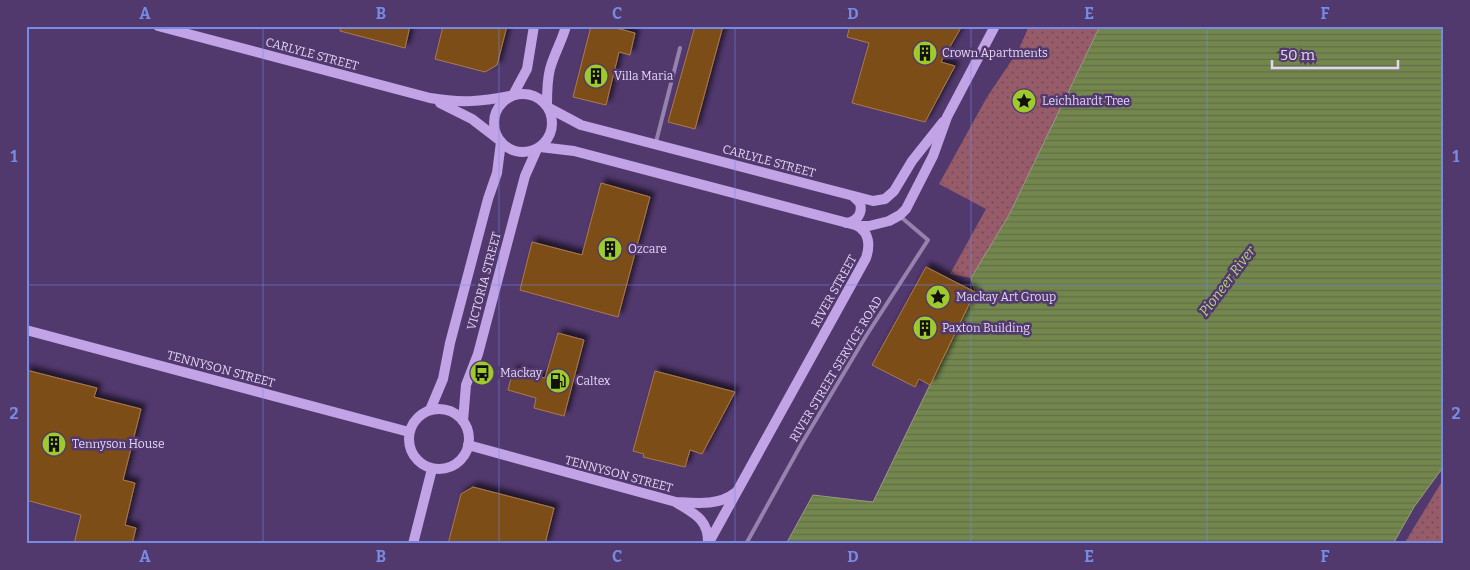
<svg xmlns="http://www.w3.org/2000/svg" width="1470" height="570" viewBox="0 0 1470 570" font-family="Bitter,serif">
  <style>
    .park { fill: url(#park-dots) }
    .water { fill: url(#water-rules); stroke: #949e7e }
    .building { fill: #7b4d19; stroke: #ac7a4a; filter: url(#shadow) }
    .lines { fill: none; stroke-linecap: round; stroke-linejoin: round }
    .lane { stroke: #9582ad; stroke-width: 4 }
    .secondary { stroke: #c1a3e6; stroke-width: 10 }
    .grid { fill: none; stroke: #768be5; stroke-width: 1; stroke-opacity: 0.55 }
    .labels { text-anchor: middle; stroke-width: 5; stroke-linejoin: round; paint-order: stroke }
    .poi-label { font-size: 12px; fill: #e2d5f4; stroke: #51386d; text-anchor: start }
    .street-label { font-size: 12px; fill: #e2d5f4; stroke: #51386d }
    .water-label { font-size: 14px; font-style: italic; fill: #b6d37d; stroke: #51386d }
    .neatline { fill: none; stroke: #768be5; stroke-width: 2 }
    .grid-label { font-size: 16px; text-anchor: middle; font-weight: bold; fill: #768be5 }
  </style>
  <defs>
    <pattern id="park-dots" width="8" height="8" patternUnits="userSpaceOnUse" patternTransform="scale(1.25)"><rect width="8" height="8" fill="#975b6a"/><path d="M2 2h.1M6 6h.1" fill="none" stroke="#6e4e5a" stroke-width="1.8" stroke-linecap="round"/></pattern>
    <pattern id="water-rules" width="6" height="5" patternUnits="userSpaceOnUse" patternTransform="scale(1.25)"><rect width="6" height="5" fill="#73874c"/><path d="M0 2.5h6" fill="none" stroke="#636e4b"/></pattern>
    <filter id="shadow"><feDropShadow dx="4.5" dy="-4.5" stdDeviation="2.5" flood-color="#0009"/></filter>
  </defs>
  <rect width="100%" height="100%" fill="#51386d"/>
  <g class="park">
    <polygon points="1029,26 1100,26 1009,215 971,278 950,274 986,209 939,184 987,97 1018,51"/>
    <polygon points="1444,478 1444,544 1404,544"/>
  </g>
  <polygon class="water" points="1100,26 1444,26 1444,466 1414,507 1393,544 786,544 813,495 873,502 975,292 971,278 1009,215"/>
  <g class="building">
    <polygon points="341,26 410,26 405,48 340,31"/>
    <polygon points="443,26 507,26 497,65 485,72 435,59"/>
    <polygon points="591,26 608,26 635,33 630,55 619,52 606,105 573,97"/>
    <polygon points="695,26 723,26 695,129 668,122"/>
    <polygon points="850,26 962,26 941,62 955,66 925,122 852,103 869,43 847,37"/>
    <polygon points="601,183 650,197 618,317 520,290 532,242 582,255"/>
    <polygon points="926,267 975,292 930,385 919,379 915,387 872,365"/>
    <polygon points="558,333 584,340 564,416 534,408 536,398 508,390 513,370 545,378"/>
    <polygon points="26,370 97,388 94,397 141,409 123,480 135,483 125,525 136,528 132,544 74,544 81,515 26,500"/>
    <polygon points="655,371 735,392 702,454 690,450 685,467 643,457 644,454 633,451"/>
    <polygon points="473,487 554,508 545,544 448,544 461,494"/>
  </g>
  <g class="lines">
    <g class="lane">
      <polyline points="656,142 680,48"/>
      <polyline points="746,544 802,443 866,336 928,240 901,217"/>
    </g>
    <g class="secondary">
      <path d="M158,26L430,98C459,103 481,102 510,96"/>
      <circle cx="523" cy="123" r="29"/>
      <polyline points="513,95 527,69 534,26"/>
      <polyline points="440,103 472,119 498,139"/>
      <path d="M547,105C547,93 547,80 550,69C554,54 562,41 566,26"/>
      <polyline points="549,108 581,125 873,201 885,199 894,191 912,161 943,122"/>
      <polyline points="540,147 574,151 859,226 869,226 889,221 900,215 906,209 933,156 947,117 995,26"/>
      <path d="M846,223C857,222 863,213 860,203L854,197"/>
      <polyline points="26,330 409,432"/>
      <circle cx="439" cy="439" r="30"/>
      <polyline points="430,410 443,379 450,343 488,199 497,173 501,142"/>
      <polyline points="463,421 466,385 478,354 525,176 537,149"/>
      <path d="M468,445L676,502C695,503 719,506 735,493"/>
      <path d="M677,503C695,514 709,520 708,544"/>
      <polyline points="413,544 432,469"/>
      <path d="M708,544L866,258C870,246 870,232 856,225"/>
    </g>
  </g>
  <path class="grid" d="M263,26V544M499,26V544M735,26V544M971,26V544M1207,26V544M26,285H1444"/>
  <defs>
    <symbol id="building-disc" viewBox="-11 -11 22 22"><circle r="9.5" fill="#9fca2d" stroke="#51386d"/><path d="M-4-6H4V6H1V3H-1V6H-4ZM-2.5-4.3h1.7v1.8h-1.7ZM.8-4.3h1.7v1.8H.8ZM-2.5-1h1.7V.8h-1.7ZM.8-1h1.7V.8H.8Z" fill="#111"/></symbol>
    <symbol id="sight-disc" viewBox="-11 -11 22 22"><circle r="9.5" fill="#9fca2d" stroke="#51386d"/><path d="M0-6L1.8-2.2L6-1.7L2.9 1.2L3.7 5.4L0 3.3L-3.7 5.4L-2.9 1.2L-6-1.7L-1.8-2.2Z" fill="#111"/></symbol>
    <symbol id="bus-disc" viewBox="-11 -11 22 22"><circle r="9.5" fill="#9fca2d" stroke="#51386d"/><path d="M-5-6H5V4H4V6H2V4H-2V6H-4V4H-5ZM-3.5-4V0h7V-4ZM-3.5 1.2v1.5H-2V1.2ZM2 1.2v1.5H3.5V1.2Z" fill="#111"/></symbol>
    <symbol id="fuel-disc" viewBox="-11 -11 22 22"><circle r="9.5" fill="#9fca2d" stroke="#51386d"/><path d="M-5.5-6h7V0h2V4h1.3V-2.5L3-4.5l.8-.8L6-3V5H2.5V1h-1V6h-7ZM-4.2-4.7v3.2H.2V-4.7Z" fill="#111"/></symbol>
  </defs>
  <g fill-rule="evenodd">
    <use href="#building-disc" x="911" y="39" width="28" height="28"/>
    <use href="#building-disc" x="582" y="62" width="28" height="28"/>
    <use href="#sight-disc" x="1010" y="87" width="28" height="28"/>
    <use href="#building-disc" x="596" y="235" width="28" height="28"/>
    <use href="#sight-disc" x="924" y="283" width="28" height="28"/>
    <use href="#building-disc" x="911" y="314" width="28" height="28"/>
    <use href="#bus-disc" x="468" y="359" width="28" height="28"/>
    <use href="#fuel-disc" x="544" y="367" width="28" height="28"/>
    <use href="#building-disc" x="40" y="430" width="28" height="28"/>
  </g>
  <g class="labels">
    <g class="poi-label">
      <text x="942" y="57">Crown Apartments</text>
      <text x="614" y="80">Villa Maria</text>
      <text x="1042" y="105">Leichhardt Tree</text>
      <text x="628" y="253">Ozcare</text>
      <text x="956" y="301">Mackay Art Group</text>
      <text x="942" y="332">Paxton Building</text>
      <text x="500" y="377">Mackay</text>
      <text x="576" y="385">Caltex</text>
      <text x="72" y="448">Tennyson House</text>
    </g>
    <g class="street-label">
      <text transform="translate(312 54) rotate(15)" y="4">CARLYLE STREET</text>
      <text transform="translate(769 161) rotate(15)" y="4">CARLYLE STREET</text>
      <text transform="translate(484 281) rotate(-75)" y="4">VICTORIA STREET</text>
      <text transform="translate(834 291) rotate(-61)" y="4">RIVER STREET</text>
      <text transform="translate(221 369) rotate(15)" y="4">TENNYSON STREET</text>
      <text transform="translate(836 369) rotate(-59)" y="4">RIVER STREET SERVICE ROAD</text>
      <text transform="translate(619 474) rotate(15)" y="4">TENNYSON STREET</text>
    </g>
    <g class="water-label">
      <text transform="translate(1227 281) rotate(-53)" y="5">Pioneer River</text>
    </g>
  </g>
  <rect width="1470" height="570" fill="none" stroke="#51386d" stroke-width="55"/>
  <path d="M1272 60v8h126v-8" fill="none" stroke="#e2d5f4" stroke-width="2.5"/>
  <text x="1280" y="60" font-size="15" fill="#e2d5f4" stroke="#51386d" stroke-width="4" paint-order="stroke">50 m</text>
  <rect x="28" y="28" width="1414" height="514" class="neatline"/>
  <g class="grid-label">
    <text x="145" y="19">A</text>
    <text x="381" y="19">B</text>
    <text x="617" y="19">C</text>
    <text x="853" y="19">D</text>
    <text x="1089" y="19">E</text>
    <text x="1325" y="19">F</text>
    <text x="14" y="162">1</text>
    <text x="1456" y="162">1</text>
    <text x="14" y="419">2</text>
    <text x="1456" y="419">2</text>
    <text x="145" y="562">A</text>
    <text x="381" y="562">B</text>
    <text x="617" y="562">C</text>
    <text x="853" y="562">D</text>
    <text x="1089" y="562">E</text>
    <text x="1325" y="562">F</text>
  </g>
</svg>
